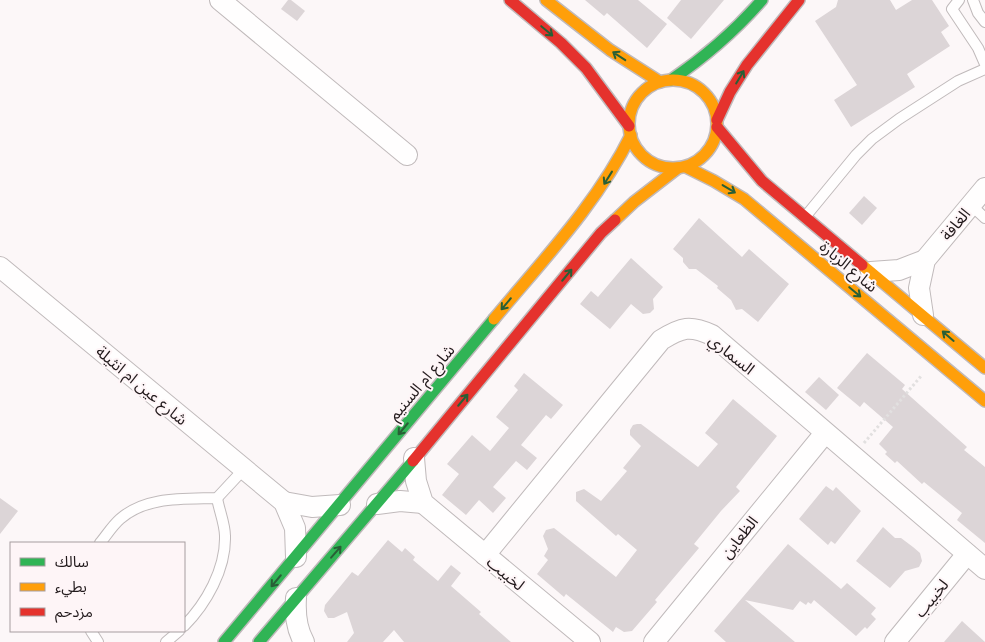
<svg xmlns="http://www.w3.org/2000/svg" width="985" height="642" viewBox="0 0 985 642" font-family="'Roboto Serif','Noto Sans Arabic',serif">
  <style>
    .building { fill: #dcd5d7 }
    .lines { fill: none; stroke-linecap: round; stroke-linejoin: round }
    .lane-casing { stroke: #c0babb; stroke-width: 12 }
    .street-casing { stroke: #c0babb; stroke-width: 22 }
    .fast-casing { stroke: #c0babb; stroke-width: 14 }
    .slow-casing { stroke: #c0babb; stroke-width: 14 }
    .jam-casing { stroke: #c0babb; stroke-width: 14 }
    .path { stroke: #e2e0e0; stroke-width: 3; stroke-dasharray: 2.5 2.5; stroke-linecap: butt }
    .lane { stroke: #fffefe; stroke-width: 10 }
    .street { stroke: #fffefe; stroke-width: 20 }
    .fast { stroke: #30b455; stroke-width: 11 }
    .slow { stroke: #ff9f0a; stroke-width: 11 }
    .jam { stroke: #e5322d; stroke-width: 11 }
    .oneway { stroke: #285f36 }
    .labels { text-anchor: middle; stroke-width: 4; stroke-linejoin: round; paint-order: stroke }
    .street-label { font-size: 16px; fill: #221a1c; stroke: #fef5f7 }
  </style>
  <rect width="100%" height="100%" fill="#fcf7f8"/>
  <g class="building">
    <polygon points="288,0 291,0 305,11 297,21 281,9"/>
    <polygon points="585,0 638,0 667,24 647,48 607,13 604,16"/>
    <polygon points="681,0 724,0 691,39 667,18"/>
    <polygon points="838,0 890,0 896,10 912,0 932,0 949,26 941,32 950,46 907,74 915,87 851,127 834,100 857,85 815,21 836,7"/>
    <polygon points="864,196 877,208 862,225 849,213"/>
    <polygon points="699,218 742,257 749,249 789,284 758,322 742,309 736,310 731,300 717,288 718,286 696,269 689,269 683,262 683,258 673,249"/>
    <polygon points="631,258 663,287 653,299 654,309 650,313 643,314 631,304 610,329 580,304 591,291 598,297"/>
    <polygon points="867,353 905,385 902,389 967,447 964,450 985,467 985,543 957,520 962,513 924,482 922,484 897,461 895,463 885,454 887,452 879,444 893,427 864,402 860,407 837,388"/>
    <polygon points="524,373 563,405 551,419 546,415 521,445 537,458 527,470 516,461 493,487 506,498 493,513 479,500 466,515 442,495 459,474 447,464 472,435 490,451 509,428 496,417 518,390 514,386"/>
    <polygon points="819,377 839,395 826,410 805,392"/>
    <polygon points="733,399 777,436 736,487 740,491 721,511 694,544 699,548 655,600 657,602 632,631 624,632 616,627 613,632 566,594 564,597 537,574 548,560 544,556 548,549 543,536 546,530 554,528 616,577 637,550 618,534 616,536 576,501 576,492 584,489 601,501 627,471 623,468 641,446 630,435 630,430 633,425 637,424 641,424 698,467 718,444 705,433"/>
    <polygon points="826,486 833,491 836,487 861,511 835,544 831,541 828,545 799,519"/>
    <polygon points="0,498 18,511 0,534"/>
    <polygon points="883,527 895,538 901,538 913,547 920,553 922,561 919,567 905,571 890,588 856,561"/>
    <polygon points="388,540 402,552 405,548 415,557 413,560 438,581 451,565 461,573 451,586 481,612 479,614 511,642 404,642 394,630 383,642 347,642 354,633 347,612 334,618 328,618 324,611 325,605 352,572 358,576"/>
    <polygon points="788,544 841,589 847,583 876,608 871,614 876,619 867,629 865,627 856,636 814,600 811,604 808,602 806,605 800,601 793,610 745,600 795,642 726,642 714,631"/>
    <polygon points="962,621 985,642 944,642"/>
  </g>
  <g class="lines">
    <defs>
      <g id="lane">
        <polyline points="959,0 952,9 978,48 985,64"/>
        <polyline points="973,0 978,13 985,22"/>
        <polyline points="971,205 985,218"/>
        <polyline points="805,217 856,155 872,139 899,119 958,81 985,69"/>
        <path d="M100,543C106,536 112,526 120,519C146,496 184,499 217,498L244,469"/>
        <path d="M184,626C206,604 226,569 225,536C225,524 219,510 217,498"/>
        <polyline points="91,631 98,642"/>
        <polyline points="166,642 179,631"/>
      </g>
      <g id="street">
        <polyline points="220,0 407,155"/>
        <polyline points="0,267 284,502 295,528 296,557"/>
        <polyline points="871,272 899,270 925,260"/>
        <polyline points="923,315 919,288 925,260 985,188"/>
        <polyline points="414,458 416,481 423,503 590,642"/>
        <polyline points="284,502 312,507 340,505"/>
        <polyline points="377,504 400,501 423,503"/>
        <path d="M485,555L661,340C682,327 690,325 712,335L985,569"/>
        <path d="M296,598C295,614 296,628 304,642"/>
        <polyline points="654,642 825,433"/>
        <polyline points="895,642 967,554"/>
      </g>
      <g id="fast">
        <path d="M671,80C705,57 735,31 762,0"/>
        <polyline points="224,642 494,319"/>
        <polyline points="259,642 413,461"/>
      </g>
      <g id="slow">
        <polyline points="546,0 610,50 660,82"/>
        <circle cx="673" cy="124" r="44"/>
        <polyline points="686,167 714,181 744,199 985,401"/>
        <polyline points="615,220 634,202 678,168"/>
        <polyline points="862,265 985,368"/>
        <path d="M494,319C542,261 597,204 631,135"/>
      </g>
      <g id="jam">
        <polyline points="510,0 561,43 586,68 629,126"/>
        <polyline points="717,120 730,92 747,65 799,0"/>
        <polyline points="717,127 762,181 862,265"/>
        <polyline points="413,461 601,233 615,220"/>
      </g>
    </defs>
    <use href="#lane" class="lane-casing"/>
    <use href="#street" class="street-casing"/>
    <use href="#fast" class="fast-casing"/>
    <use href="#slow" class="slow-casing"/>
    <use href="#jam" class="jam-casing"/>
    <polyline class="path" points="864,443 922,375"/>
    <use href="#lane" class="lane"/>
    <use href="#street" class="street"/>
    <use href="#fast" class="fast"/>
    <use href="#slow" class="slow"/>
    <use href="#jam" class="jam"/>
  </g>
  <defs><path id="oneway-shaft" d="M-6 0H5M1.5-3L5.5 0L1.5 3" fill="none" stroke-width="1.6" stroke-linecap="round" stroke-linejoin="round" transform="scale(1.25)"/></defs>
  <g class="oneway">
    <use href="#oneway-shaft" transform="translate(547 31) rotate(40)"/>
    <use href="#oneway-shaft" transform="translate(619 56) rotate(-147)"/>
    <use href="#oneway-shaft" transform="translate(740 77) rotate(-59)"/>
    <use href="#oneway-shaft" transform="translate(608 178) rotate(122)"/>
    <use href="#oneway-shaft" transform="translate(729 189) rotate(31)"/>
    <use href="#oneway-shaft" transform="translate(567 275) rotate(-50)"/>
    <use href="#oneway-shaft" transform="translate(855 292) rotate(40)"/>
    <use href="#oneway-shaft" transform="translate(506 304) rotate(130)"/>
    <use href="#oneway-shaft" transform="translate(948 336) rotate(-139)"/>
    <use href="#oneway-shaft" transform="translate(463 400) rotate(-50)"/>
    <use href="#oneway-shaft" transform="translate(403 429) rotate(130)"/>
    <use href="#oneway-shaft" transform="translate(336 552) rotate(-49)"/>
    <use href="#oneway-shaft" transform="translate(276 581) rotate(130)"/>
  </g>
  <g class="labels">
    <g class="street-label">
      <text transform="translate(955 224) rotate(-50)" y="6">الغافة</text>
      <text transform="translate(849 266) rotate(40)" y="6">شارع الزبارة</text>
      <text transform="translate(732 354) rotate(39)" y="6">السماري</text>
      <text transform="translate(421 382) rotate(-50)" y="6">شارع ام السنيم</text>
      <text transform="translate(142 385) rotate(40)" y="6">شارع عين ام انثيلة</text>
      <text transform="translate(739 537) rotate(-51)" y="6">الظعاين</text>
      <text transform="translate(506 573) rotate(40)" y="6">لخبيب</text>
      <text transform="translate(931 598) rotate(-51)" y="6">لخبيب</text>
    </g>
  </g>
  <rect x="10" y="542" width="175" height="90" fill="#fef5f7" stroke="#a69d9f"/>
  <rect x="20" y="558" width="25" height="8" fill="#30b455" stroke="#a69d9f"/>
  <text x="55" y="567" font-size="15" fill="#221a1c">سالك</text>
  <rect x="20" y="583" width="25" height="8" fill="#ff9f0a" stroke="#a69d9f"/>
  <text x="55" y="592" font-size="15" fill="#221a1c">بطيء</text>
  <rect x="20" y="608" width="25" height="8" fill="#e5322d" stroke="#a69d9f"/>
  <text x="55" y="617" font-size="15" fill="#221a1c">مزدحم</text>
</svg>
